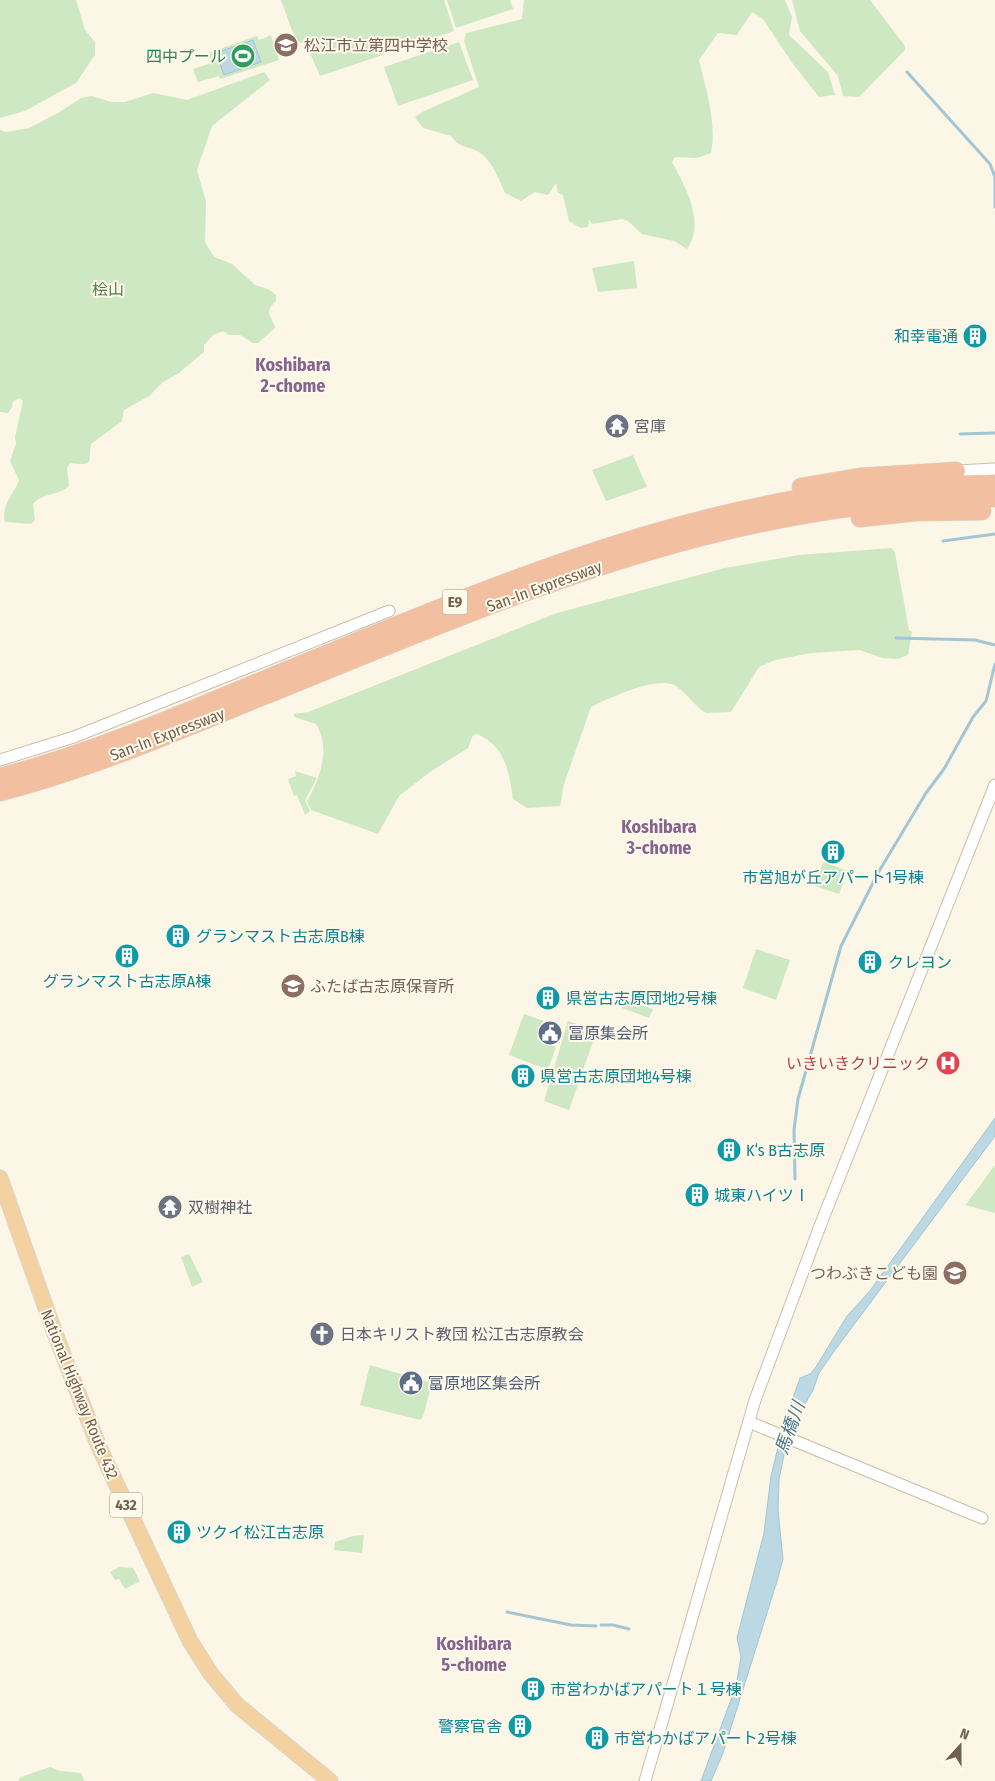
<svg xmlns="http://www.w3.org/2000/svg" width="995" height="1781" viewBox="0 0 995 1781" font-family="'Fira Sans Condensed','Noto Sans JP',sans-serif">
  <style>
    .green { fill: #cee8c4 }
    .water { fill: #bbd8e3; stroke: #a2c6d5 }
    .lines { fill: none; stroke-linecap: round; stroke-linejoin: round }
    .stream { stroke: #a2c6d5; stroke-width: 3 }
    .tertiary-casing { stroke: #ccbeac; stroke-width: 13 }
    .trunk-casing { stroke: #dad5d0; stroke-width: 17 }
    .motorway-casing { stroke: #dad5d0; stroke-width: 19 }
    .tertiary { stroke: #fff; stroke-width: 11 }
    .trunk { stroke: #f4d1a0; stroke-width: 15 }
    .motorway { stroke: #f2c0a0; stroke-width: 18 }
    .labels { text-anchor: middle; stroke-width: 4; stroke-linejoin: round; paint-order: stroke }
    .shield { fill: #fef9eb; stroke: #9c8d7c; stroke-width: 1 }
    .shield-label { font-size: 15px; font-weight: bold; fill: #725f4c }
    .education-label { font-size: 16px; fill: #785e54; stroke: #fef9eb; text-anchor: start }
    .leisure-label { font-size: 16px; fill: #27864d; stroke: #fef9eb; text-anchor: end }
    .park-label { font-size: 16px; fill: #507d47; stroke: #fef9eb }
    .culture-label { font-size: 16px; fill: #0d838f; stroke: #fef9eb; text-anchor: start }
    .worship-label { font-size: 16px; fill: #5b616d; stroke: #fef9eb; text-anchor: start }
    .street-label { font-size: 16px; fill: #725f4c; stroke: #fef9eb }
    .service-label { font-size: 16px; fill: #4e5e75; stroke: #fef9eb; text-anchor: start }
    .health-label { font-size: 16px; fill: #be3a42; stroke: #fef9eb; text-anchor: end }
    .neighbourhood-label { font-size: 18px; font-weight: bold; fill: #86648f; stroke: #fef9eb }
    .water-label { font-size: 18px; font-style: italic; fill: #4a788b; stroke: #fef9eb }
  </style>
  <rect width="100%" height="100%" fill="#fbf6e5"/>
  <g class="green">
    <polygon points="0,0 76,0 85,30 95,42 95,55 76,83 25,111 0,118"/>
    <polygon points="281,0 444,0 454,31 320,76 306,44 296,41"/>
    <polygon points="447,0 510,0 513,9 456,28"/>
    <path d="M524,0H785L792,17L789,35L828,72L835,95L819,97L793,64L763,19L752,12L737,35L718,33L699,60C706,90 717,123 711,153L697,158L675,157L672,162C685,186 706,223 687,249L674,241L642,234L628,221L622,219L592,224L589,219L588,227L581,228L569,221L563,195L558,193L556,183L548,195L535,192L521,201L505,193C499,179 491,158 477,151C466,146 458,147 451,136L423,128L415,117L422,112L479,87L464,41L466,33L522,19Z"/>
    <polygon points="792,0 870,0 905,46 905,50 859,97 843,96 838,76 800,31"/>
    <polygon points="271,35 279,60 220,79 219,76 198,82 193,69 211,63 208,53 257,36 259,40"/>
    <polygon points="459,42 473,80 398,106 384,67"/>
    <path d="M264,72L270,80L212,126L197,170L206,202L205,242L214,257L232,264L255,285L268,289L276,295V301C262,314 273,316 275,328L258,343H253L240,335H230L223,331L213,335L204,345V352L179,373L163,382L149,396L124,410L122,421L91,444C88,463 95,466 70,463L67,468L69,486C59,496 43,492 33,504L35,520L31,524L5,522C0,506 15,493 19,480L10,461L16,444L15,437L23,401L20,398L13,401L12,407L8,413L0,412V130L6,132L29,128L58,113L81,98L92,96L111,102H125L153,93L187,100Z"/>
    <polygon points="634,261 637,288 598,292 592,268"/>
    <polygon points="633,455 647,487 606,501 592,470"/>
    <path d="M892,548L895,553L909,630L912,632L908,655L898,659L883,658L859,650L811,653L775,660L759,667L731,712L706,713C694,706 687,693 676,686C658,675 609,698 591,707L564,784L560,806L527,808L513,799C509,771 505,746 477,734L473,735L468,748L430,772L399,796L378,834L311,810L307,801C320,779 331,748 316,724L294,717V714L308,712L557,613L725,568L799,555Z"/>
    <polygon points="295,771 317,778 305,800 310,811 305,815 297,795 294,796 288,779 296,776"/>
    <polygon points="823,862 848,871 839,894 815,886"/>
    <polygon points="756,949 790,960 776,1000 743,988"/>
    <polygon points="625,999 653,1009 649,1018 622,1008"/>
    <polygon points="524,1014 544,1021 537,1040 556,1047 548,1070 509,1055"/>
    <polygon points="568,1021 597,1030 569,1110 544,1101"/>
    <polygon points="995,1165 995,1213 965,1205 967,1203"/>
    <polygon points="189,1254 203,1282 192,1287 181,1257"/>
    <polygon points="370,1365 432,1383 423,1417 420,1420 360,1405"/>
    <polygon points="364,1535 362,1553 334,1550 335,1542 353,1536"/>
    <polygon points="119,1567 133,1568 140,1581 125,1589 119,1579 115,1580 110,1572"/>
    <polygon points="50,1767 60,1771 81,1773 84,1781 18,1781 21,1777"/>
  </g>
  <g class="water">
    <polygon points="253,40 261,62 224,75 216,53"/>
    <polygon points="995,1118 995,1136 835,1350 819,1373 813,1390 795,1421 784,1455 779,1479 778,1510 783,1559 777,1581 723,1753 711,1781 701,1781 736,1686 741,1657 737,1638 764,1533 771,1476 784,1423 800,1378 810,1374 816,1367 847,1316 869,1292"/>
  </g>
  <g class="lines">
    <g class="stream">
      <polyline points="907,72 990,164 995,177 995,207"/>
      <polyline points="960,434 995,433"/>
      <polyline points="943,541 995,534"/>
      <polyline points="896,638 975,640 995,645"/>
      <polyline points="795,1179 794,1130 798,1099 841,946 878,873 926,793 944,769 973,717 986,701 995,664"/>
      <polyline points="507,1612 571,1625 596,1626"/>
      <polyline points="601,1625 613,1625 629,1629"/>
    </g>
    <defs>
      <g id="tertiary">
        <polyline points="956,471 995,469"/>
        <polyline points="0,760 74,737 389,611"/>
        <polyline points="749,1422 982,1518"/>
        <polyline points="645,1781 755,1400 820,1226 995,785"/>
      </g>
      <polyline id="trunk" points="0,1178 54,1331 99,1447 190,1641 211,1674 237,1705 330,1781"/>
      <g id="motorway">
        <polyline points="801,487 860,477 956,471"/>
        <polyline points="860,518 916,512 982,511"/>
        <path d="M0,777C100,751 195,708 290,669C462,599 637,523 822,495C879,487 937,484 995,484"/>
        <path d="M0,792C91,769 179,730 266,695C502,599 735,496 995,498"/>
      </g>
    </defs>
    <use href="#tertiary" class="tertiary-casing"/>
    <use href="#trunk" class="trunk-casing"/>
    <use href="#motorway" class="motorway-casing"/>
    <use href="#tertiary" class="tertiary"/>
    <use href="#trunk" class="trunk"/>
    <use href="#motorway" class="motorway"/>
  </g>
  <defs>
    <symbol id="school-disc" viewBox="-11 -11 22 22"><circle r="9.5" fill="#8d6e63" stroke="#fef9eb"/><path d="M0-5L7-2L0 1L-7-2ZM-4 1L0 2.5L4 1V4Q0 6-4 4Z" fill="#fff"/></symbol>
    <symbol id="stadium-disc" viewBox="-11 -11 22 22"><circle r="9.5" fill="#2e9e5b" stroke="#fef9eb"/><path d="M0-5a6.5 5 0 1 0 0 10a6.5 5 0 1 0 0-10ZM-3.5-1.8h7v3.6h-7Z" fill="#fff"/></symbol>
    <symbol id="building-disc" viewBox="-11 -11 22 22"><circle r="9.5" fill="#0f9aa8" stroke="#fef9eb"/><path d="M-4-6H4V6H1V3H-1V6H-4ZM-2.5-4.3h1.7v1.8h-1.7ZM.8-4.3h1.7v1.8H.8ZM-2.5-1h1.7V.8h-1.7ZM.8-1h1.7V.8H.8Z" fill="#fff"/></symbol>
    <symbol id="temple-disc" viewBox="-11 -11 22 22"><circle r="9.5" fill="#6b7280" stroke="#fef9eb"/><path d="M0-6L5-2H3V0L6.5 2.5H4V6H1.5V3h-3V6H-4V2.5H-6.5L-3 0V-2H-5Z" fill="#fff"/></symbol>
    <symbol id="civic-disc" viewBox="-11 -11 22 22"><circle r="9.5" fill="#5c6f8a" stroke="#fef9eb"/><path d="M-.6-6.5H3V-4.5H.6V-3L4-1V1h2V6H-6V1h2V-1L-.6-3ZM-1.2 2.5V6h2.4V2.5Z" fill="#fff"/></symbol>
    <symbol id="hospital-disc" viewBox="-11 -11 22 22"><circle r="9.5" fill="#e0444e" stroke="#fef9eb"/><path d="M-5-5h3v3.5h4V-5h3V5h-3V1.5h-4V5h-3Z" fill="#fff"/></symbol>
    <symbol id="church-disc" viewBox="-11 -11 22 22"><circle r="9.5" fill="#6b7280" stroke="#fef9eb"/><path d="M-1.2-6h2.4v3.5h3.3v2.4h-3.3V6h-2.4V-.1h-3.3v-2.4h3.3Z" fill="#fff"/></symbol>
  </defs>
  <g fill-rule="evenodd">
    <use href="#school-disc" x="272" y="31" width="28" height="28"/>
    <use href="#stadium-disc" x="229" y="42" width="28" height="28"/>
    <use href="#building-disc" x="961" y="322" width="28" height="28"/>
    <use href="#temple-disc" x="603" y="412" width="28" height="28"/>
    <use href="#building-disc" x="819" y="838" width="28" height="28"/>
    <use href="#building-disc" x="164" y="922" width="28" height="28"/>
    <use href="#building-disc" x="113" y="942" width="28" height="28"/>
    <use href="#building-disc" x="856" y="948" width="28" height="28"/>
    <use href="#school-disc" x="279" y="972" width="28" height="28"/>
    <use href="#building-disc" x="534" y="984" width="28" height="28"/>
    <use href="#civic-disc" x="536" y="1019" width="28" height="28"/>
    <use href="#hospital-disc" x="934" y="1049" width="28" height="28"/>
    <use href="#building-disc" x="509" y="1062" width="28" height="28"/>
    <use href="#building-disc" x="715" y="1136" width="28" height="28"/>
    <use href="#building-disc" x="683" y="1181" width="28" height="28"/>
    <use href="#temple-disc" x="156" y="1193" width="28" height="28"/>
    <use href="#school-disc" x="941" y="1259" width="28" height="28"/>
    <use href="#church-disc" x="308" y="1320" width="28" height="28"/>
    <use href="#civic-disc" x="397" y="1369" width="28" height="28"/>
    <use href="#building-disc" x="165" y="1518" width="28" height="28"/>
    <use href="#building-disc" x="519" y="1675" width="28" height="28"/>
    <use href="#building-disc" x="506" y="1712" width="28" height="28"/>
    <use href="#building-disc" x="583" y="1724" width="28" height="28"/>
  </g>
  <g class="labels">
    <g class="shield">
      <rect x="442.5" y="589.5" width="25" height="25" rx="4"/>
      <rect x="110" y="1492.5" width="32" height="25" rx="4"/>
    </g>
    <g class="shield-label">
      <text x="455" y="607">E9</text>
      <text x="126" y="1510">432</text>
    </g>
    <g class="education-label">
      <text x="304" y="51">松江市立第四中学校</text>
      <text x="310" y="992">ふたば古志原保育所</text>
      <text x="938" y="1279" text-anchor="end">つわぶきこども園</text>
    </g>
    <g class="leisure-label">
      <text x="226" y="62">四中プール</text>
    </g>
    <g class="park-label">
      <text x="108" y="295">桧山</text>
    </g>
    <g class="culture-label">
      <text x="958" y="342" text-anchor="end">和幸電通</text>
      <text x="833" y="883" text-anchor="middle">市営旭が丘アパート1号棟</text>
      <text x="196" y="942">グランマスト古志原B棟</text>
      <text x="888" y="968">クレヨン</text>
      <text x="127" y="987" text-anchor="middle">グランマスト古志原A棟</text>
      <text x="566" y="1004">県営古志原団地2号棟</text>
      <text x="540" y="1082">県営古志原団地4号棟</text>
      <text x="746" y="1156">K‘s B古志原</text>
      <text x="714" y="1201">城東ハイツⅠ</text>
      <text x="196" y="1538">ツクイ松江古志原</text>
      <text x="550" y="1695">市営わかばアパート１号棟</text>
      <text x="502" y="1732" text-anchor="end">警察官舎</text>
      <text x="614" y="1744">市営わかばアパート2号棟</text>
    </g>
    <g class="worship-label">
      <text x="634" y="432">宮庫</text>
      <text x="188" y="1213">双樹神社</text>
      <text x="340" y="1340">日本キリスト教団 松江古志原教会</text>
    </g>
    <g class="street-label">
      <text transform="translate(544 586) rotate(-20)" y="6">San-In Expressway</text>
      <text transform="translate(167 734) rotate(-21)" y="6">San-In Expressway</text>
      <text transform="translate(80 1394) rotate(68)" y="6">National Highway Route 432</text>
    </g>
    <g class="service-label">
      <text x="568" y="1039">冨原集会所</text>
      <text x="428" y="1389">富原地区集会所</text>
    </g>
    <g class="health-label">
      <text x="930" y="1069">いきいきクリニック</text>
    </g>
    <g class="neighbourhood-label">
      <text x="293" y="371">Koshibara<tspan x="293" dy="21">2-chome</tspan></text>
      <text x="659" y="833">Koshibara<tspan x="659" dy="21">3-chome</tspan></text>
      <text x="474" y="1650">Koshibara<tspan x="474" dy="21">5-chome</tspan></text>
    </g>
    <g class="water-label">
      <text transform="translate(790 1428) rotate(-70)" y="6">馬橋川</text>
    </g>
  </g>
  <g transform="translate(960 1746) rotate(21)" stroke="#fef9eb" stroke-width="4" paint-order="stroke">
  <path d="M0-4L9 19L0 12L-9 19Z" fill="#725f4c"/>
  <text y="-8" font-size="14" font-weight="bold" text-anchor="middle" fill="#725f4c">N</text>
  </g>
</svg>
